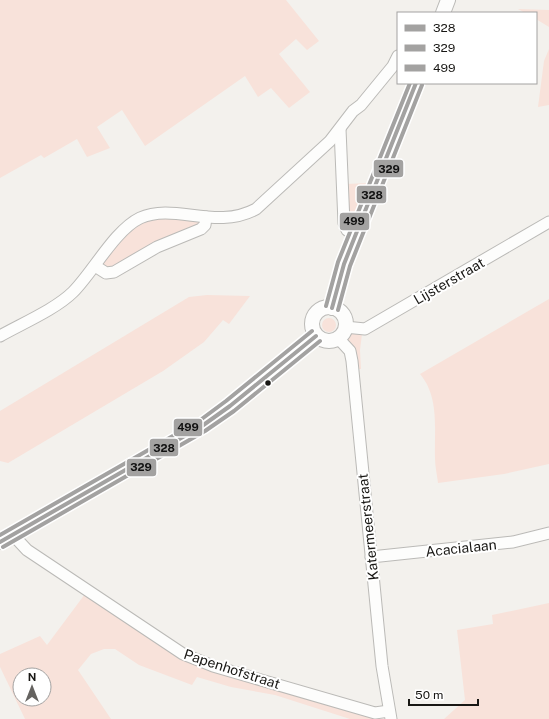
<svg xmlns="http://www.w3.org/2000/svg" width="549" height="719" viewBox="0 0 549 719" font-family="'Public Sans',sans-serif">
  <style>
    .green { fill: #f8e2da; fill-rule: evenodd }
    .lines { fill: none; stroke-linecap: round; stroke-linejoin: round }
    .minor-casing { stroke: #bbbab7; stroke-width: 13 }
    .tertiary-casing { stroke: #bbbab7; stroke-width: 16 }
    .minor { stroke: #fdfdfc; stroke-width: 11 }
    .tertiary { stroke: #fdfdfc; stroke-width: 14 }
    .bus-1-casing { stroke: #fff; stroke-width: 7 }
    .bus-2-casing { stroke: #fff; stroke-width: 7 }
    .bus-3-casing { stroke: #fff; stroke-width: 7 }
    .bus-1 { stroke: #a3a2a1; stroke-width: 4 }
    .bus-2 { stroke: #a3a2a1; stroke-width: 4 }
    .bus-3 { stroke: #a3a2a1; stroke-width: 4 }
    .bus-dot { fill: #181714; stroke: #fff; stroke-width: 1.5 }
    .labels { text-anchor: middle; stroke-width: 4; stroke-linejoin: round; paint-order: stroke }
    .street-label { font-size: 14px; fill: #181714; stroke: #fff }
    .line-badge { stroke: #fff; stroke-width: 1.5 }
    .pale-badge-label { font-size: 11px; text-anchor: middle; font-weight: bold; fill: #111 }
  </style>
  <rect width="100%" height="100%" fill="#f3f1ed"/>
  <g class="green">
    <polygon points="0,0 286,0 319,41 307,50 296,39 279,54 310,92 289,108 271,88 258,97 245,76 145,146 122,110 97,127 110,148 87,157 77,139 44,158 41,155 0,178"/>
    <polygon points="518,9 549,10 549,27 536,19 536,13 525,13"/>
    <polygon points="549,49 549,105 538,107 544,61"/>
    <polygon points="370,183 352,227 349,228 345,184"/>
    <polygon points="152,218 202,220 203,222 110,271 101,263 132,227"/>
    <polygon points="207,295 250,296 229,324 223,320 204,342 163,371 8,463 0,461 0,411 189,297"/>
    <path d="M549,299V464L504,474L438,483C437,475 435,466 435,458C434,430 440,398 420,374Z"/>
    <circle cx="329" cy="325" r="7"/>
    <polygon points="352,333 362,334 360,350 361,369 357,369 348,340"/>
    <path d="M85,594L176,656L201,667L367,713L375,719H350L275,695L231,687L197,677L192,685L139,665L115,649H104L91,654L78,670L111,719H25L0,667V654L40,636L47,645ZM20,675H44V699H20Z"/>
    <polygon points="549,603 549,719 444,719 465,700 457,630 493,624 492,615"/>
  </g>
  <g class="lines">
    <defs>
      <g id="minor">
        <polyline points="340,129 344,223 347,230 356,237"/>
        <polyline points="95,266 106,273 114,272 157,247 201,229 205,225 206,217"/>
        <polyline points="345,327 365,329 549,222"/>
        <path d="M0,336C21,324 56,309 73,292C93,272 115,230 140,218C175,202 215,231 256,209L330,141L353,111L361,105L393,66L398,56"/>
        <polyline points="338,338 350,351 352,361 382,666 391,719"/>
        <polyline points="13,535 27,550 183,654 213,666 375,713 389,711"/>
        <polyline points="371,557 513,542 549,533"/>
      </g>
      <g id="tertiary">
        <polyline points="443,13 448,0"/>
        <circle cx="329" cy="324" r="17"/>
        <polyline points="332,308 344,264 356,237 416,83"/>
        <polyline points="0,542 202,426 230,406 316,336"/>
      </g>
    </defs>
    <use href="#minor" class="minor-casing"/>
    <use href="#tertiary" class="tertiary-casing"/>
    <use href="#minor" class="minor"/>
    <use href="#tertiary" class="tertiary"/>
    <defs>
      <g id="bus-1">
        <polyline points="332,308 344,264 416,83"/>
        <polyline points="0,542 202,426 230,406 316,336"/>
      </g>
      <g id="bus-2">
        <polyline points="338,310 350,266 422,85"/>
        <polyline points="3,547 205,431 234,411 320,341"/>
      </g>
      <g id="bus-3">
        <polyline points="326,306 338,262 410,83"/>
        <polyline points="0,535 199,421 226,401 312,331"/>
      </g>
    </defs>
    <use href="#bus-1" class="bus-1-casing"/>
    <use href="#bus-2" class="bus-2-casing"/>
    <use href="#bus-3" class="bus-3-casing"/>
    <use href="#bus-1" class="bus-1"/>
    <use href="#bus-2" class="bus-2"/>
    <use href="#bus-3" class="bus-3"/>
  </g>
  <circle class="bus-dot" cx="268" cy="383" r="3.5"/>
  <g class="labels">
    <g class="street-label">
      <text transform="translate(449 281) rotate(-30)" y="5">Lijsterstraat</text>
      <text transform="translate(368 527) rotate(-96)" y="5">Katermeerstraat</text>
      <text transform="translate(461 548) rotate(-6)" y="5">Acacialaan</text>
      <text transform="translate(232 669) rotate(18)" y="5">Papenhofstraat</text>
    </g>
  </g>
  <g class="line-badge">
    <rect x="373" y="159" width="31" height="19" rx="4" fill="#a3a2a1"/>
    <rect x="356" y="185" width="31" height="19" rx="4" fill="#a3a2a1"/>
    <rect x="339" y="212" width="31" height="19" rx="4" fill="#a3a2a1"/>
    <rect x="173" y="418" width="30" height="19" rx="4" fill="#a3a2a1"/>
    <rect x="149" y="438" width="30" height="19" rx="4" fill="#a3a2a1"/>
    <rect x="126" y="458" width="31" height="19" rx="4" fill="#a3a2a1"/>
  </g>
  <g class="pale-badge-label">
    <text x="389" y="173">329</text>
    <text x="372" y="199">328</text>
    <text x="354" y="225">499</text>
    <text x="188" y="431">499</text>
    <text x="164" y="452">328</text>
    <text x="141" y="471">329</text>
  </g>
  <rect x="397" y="12" width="140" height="72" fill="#ffffff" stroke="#a3a2a1"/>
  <rect x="405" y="25" width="20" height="6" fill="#a3a2a1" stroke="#a3a2a1"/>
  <text x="433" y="32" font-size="12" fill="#181714">328</text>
  <rect x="405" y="45" width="20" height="6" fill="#a3a2a1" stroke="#a3a2a1"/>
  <text x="433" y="52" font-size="12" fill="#181714">329</text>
  <rect x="405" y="65" width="20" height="6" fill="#a3a2a1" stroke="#a3a2a1"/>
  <text x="433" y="72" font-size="12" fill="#181714">499</text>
  <g transform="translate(32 687)"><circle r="19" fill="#ffffff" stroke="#a3a2a1"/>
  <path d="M0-3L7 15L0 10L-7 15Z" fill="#656360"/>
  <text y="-6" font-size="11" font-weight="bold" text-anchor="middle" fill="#181714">N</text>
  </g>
  <path d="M409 699v6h69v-6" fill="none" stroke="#181714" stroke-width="2"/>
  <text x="415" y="699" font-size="12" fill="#181714" stroke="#ffffff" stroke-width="3" paint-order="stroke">50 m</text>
</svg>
